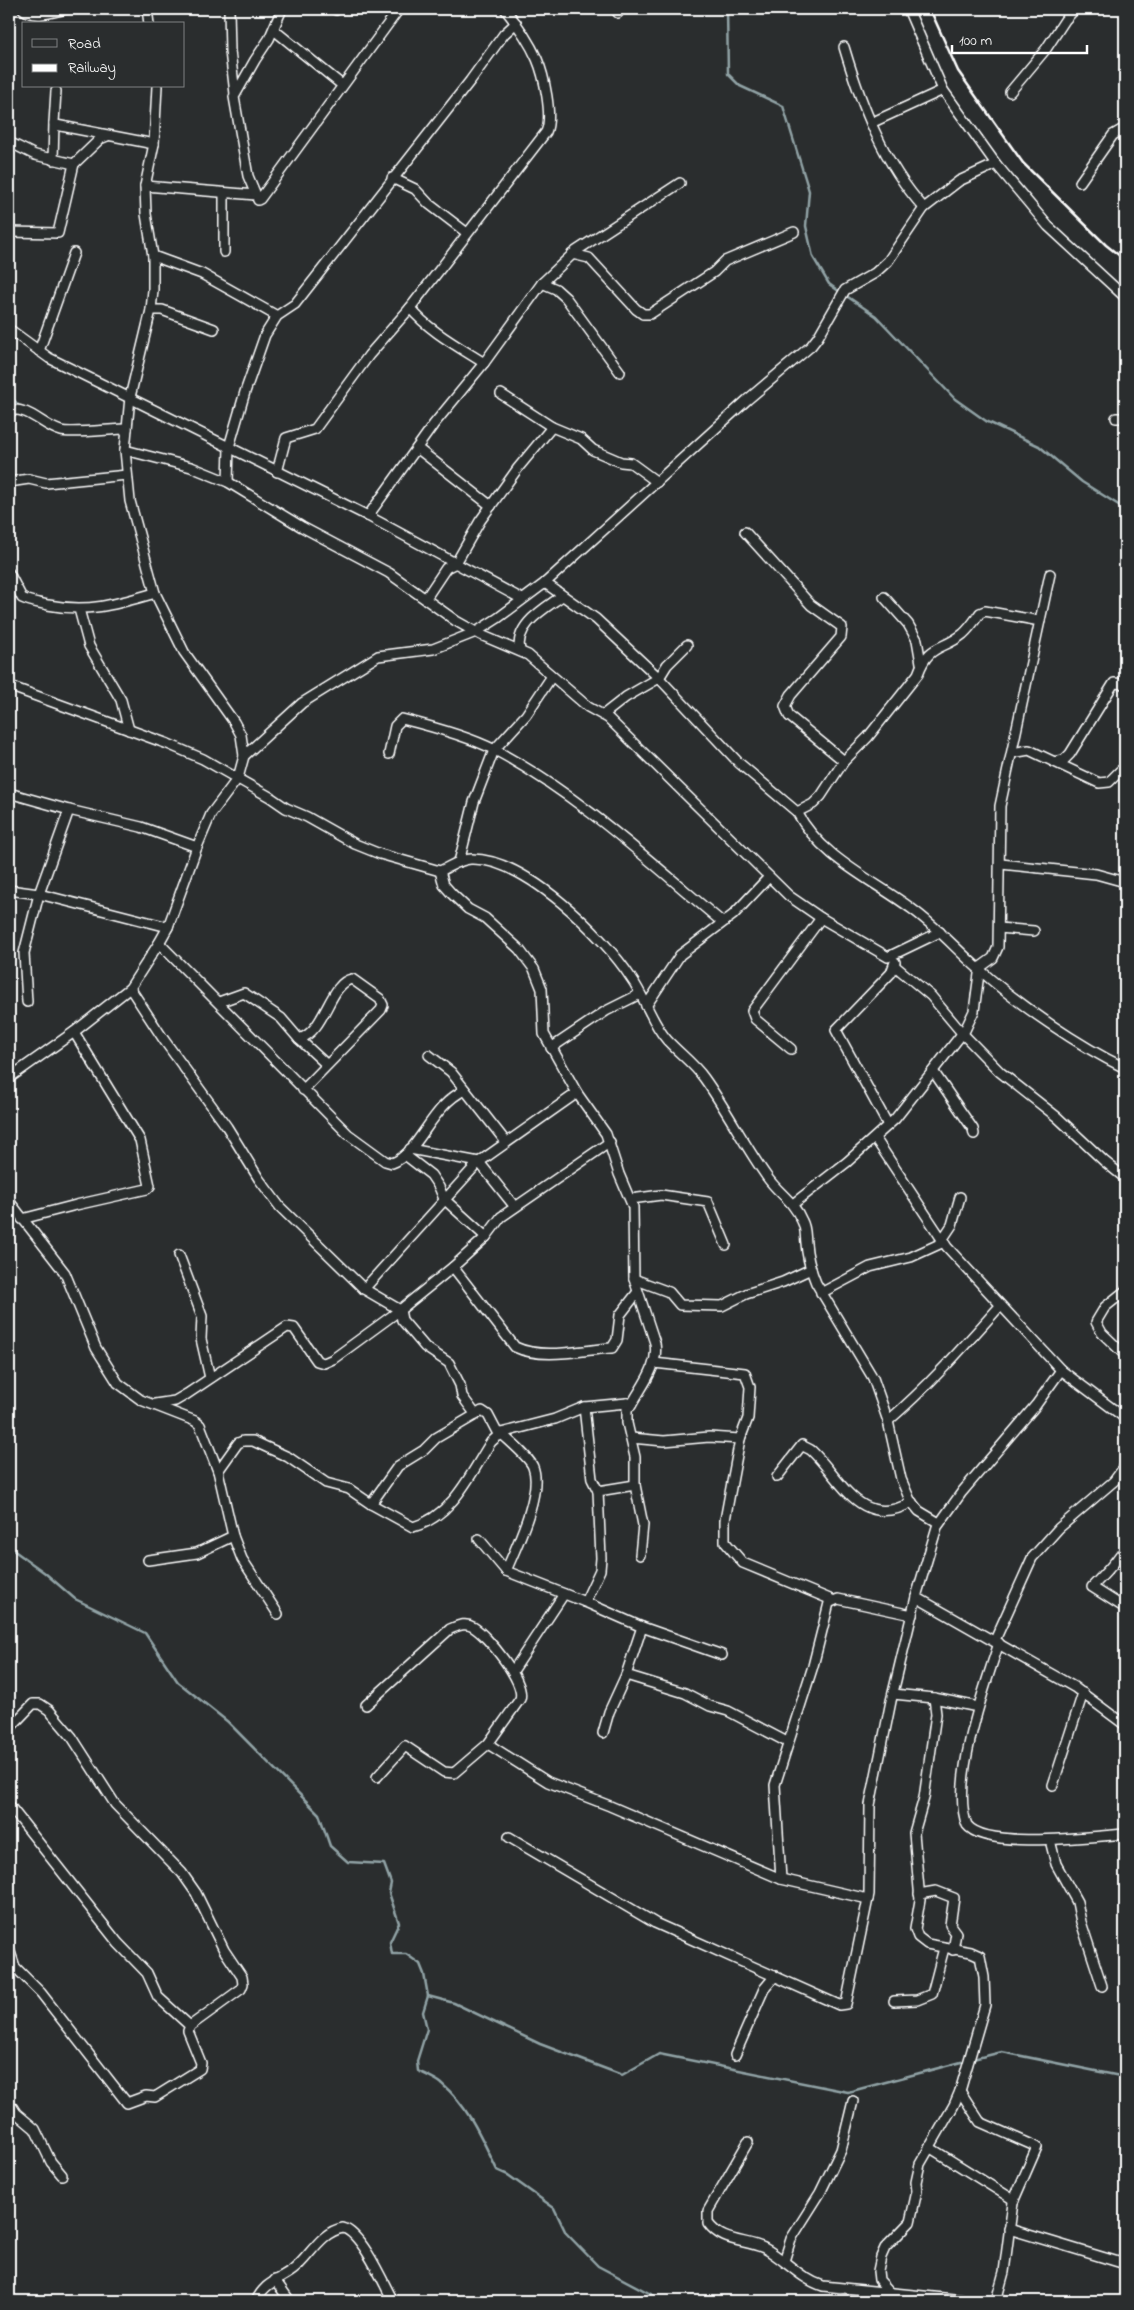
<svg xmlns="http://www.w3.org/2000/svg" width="1134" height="2310" viewBox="0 0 1134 2310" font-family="'Indie Flower',sans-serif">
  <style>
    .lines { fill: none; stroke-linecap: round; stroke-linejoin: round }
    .stream { stroke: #91a3a6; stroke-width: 2.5 }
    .minor-casing { stroke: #fff; stroke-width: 12 }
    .minor { stroke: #2a2d2e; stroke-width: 9 }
    .rail { stroke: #fff; stroke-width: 2.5 }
  </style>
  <rect width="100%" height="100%" fill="#2a2d2e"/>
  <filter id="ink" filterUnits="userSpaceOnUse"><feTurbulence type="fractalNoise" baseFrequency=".02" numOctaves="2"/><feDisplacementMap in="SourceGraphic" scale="10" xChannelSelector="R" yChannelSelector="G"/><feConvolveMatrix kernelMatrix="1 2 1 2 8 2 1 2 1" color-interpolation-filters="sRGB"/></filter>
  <g filter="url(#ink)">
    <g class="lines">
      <g class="stream">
        <polyline points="727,9 728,74 740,86 783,106 809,191 806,226 813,257 829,284 840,292"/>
        <polyline points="845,295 876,316 955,399 986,421 1039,446 1082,482 1125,509"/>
        <polyline points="9,394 19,406"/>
        <path d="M9,1547L45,1573L75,1599L145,1633L178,1682L228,1722L319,1814L330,1846L348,1862L384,1864L391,1883L389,1893L399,1923L390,1942L392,1954H406L420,1964L424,1974L428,1996L423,2012L427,2029L417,2061L418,2071C426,2075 436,2079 442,2084C469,2107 482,2139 497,2170L508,2175L554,2208L566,2233L598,2266L664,2301"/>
        <polyline points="428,1996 454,2003 540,2044 622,2075 659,2054 848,2092 965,2061"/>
        <polyline points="973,2059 1002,2052 1125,2077"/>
      </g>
      <defs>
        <g id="minor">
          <path d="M23,9C34,19 53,12 66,9"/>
          <polyline points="147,9 149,24"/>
          <polyline points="229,9 230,51 235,94"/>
          <polyline points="334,9 336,10"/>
          <polyline points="615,9 618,13"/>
          <polyline points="908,9 943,90 996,164 1048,226 1125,297"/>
          <polyline points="274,30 342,85"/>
          <path d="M844,47C861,104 883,163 924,208"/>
          <polyline points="56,91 54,123 56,125 154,144"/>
          <polyline points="1010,92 1046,49 1065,20 1075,9"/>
          <polyline points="871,123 943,90"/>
          <polyline points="9,142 35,155 74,164 100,139 107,136"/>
          <polyline points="53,160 54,123"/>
          <polyline points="392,178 415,189 429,204 467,233"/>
          <polyline points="1080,182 1113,135 1125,128"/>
          <polyline points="145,186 256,195 258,200 260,199 399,9"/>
          <polyline points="224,194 224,252"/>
          <polyline points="256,195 248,176 234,97 255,60 269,39 282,9"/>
          <polyline points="9,232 58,233 74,164"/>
          <polyline points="572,254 589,258 636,309 643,314 650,314 714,272 725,261 794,232"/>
          <polyline points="153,256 202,274 277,316"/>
          <polyline points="542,283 556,289 566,298 620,372"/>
          <path d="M410,308C429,331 459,347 484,363"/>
          <polyline points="151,310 162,310 214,329"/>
          <polyline points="9,329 49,358 368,516 522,599"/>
          <polyline points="39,351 74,253"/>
          <polyline points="501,394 552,427 581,439 593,450 621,462 631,463 657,482"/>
          <path d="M9,410C30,407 42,426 61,431C71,434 113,429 127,429"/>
          <polyline points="1116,418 1125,418"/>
          <polyline points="417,448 491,506"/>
          <polyline points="125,450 191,467 228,482 302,527 389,573 456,621 481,635 528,655 588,707 608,718 789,896 821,918 888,957 940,932"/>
          <path d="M277,472L286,438L315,429L369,355L410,308L546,132C553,116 544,75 537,59C529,41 517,24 505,9"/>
          <polyline points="9,482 29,479 46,483 127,475"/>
          <polyline points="228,482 229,447 245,392 265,335 277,316 295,304 470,81 504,34 516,23"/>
          <polyline points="368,516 434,424 484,363 542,283 576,251 680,183"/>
          <polyline points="745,532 811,605 842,627 841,637 791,695 785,706 789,716 844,761"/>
          <path d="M9,573L22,598C30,602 40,603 48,605C89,613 117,604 155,593"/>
          <path d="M545,583L596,619L659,678L739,763L797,812L813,804L821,796L844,761L868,737L918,674C929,643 942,651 963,634C970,628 975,620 980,613L985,611L1040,621"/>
          <polyline points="884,597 908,624 917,640 921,663"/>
          <polyline points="426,598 446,568 456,563 480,521 518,468 552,427"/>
          <polyline points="79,609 89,646 121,700 129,730"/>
          <path d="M520,651C514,625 544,609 562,596"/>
          <path d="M9,686L168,744L203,759L270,797L286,808L307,817L355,844L380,854L440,871C450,867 460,859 471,859C525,858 604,936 631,978C645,997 651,1022 667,1040C679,1053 694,1064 704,1078C727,1110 744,1145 767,1177C779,1194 793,1200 802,1221C806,1228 805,1235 806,1243C807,1257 811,1271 816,1283L873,1378L888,1421L901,1479L910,1500L919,1511L939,1523"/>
          <polyline points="603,715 626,697 659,678 667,665 687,645"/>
          <polyline points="1012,753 1029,750 1099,783 1109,782 1121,770 1125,770"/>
          <path d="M389,754L395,726L402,719C430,726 470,737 495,750C579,795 649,861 722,922"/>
          <polyline points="244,756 302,703 378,656 433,649 476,632 498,618 545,583 747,400 811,346 818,337 845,290 875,273 888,261 924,208 959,181 996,164"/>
          <polyline points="1054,762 1064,760 1070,754 1114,683 1125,684"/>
          <polyline points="9,793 69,810 141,827 197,847"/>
          <path d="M797,812C821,858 872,879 912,909C937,927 957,950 980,970C1019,1005 1079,1046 1125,1068"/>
          <polyline points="459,862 474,802 494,750 526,715 552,676"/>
          <polyline points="1001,864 1096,874 1125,882"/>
          <path d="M440,871L444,885L452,894L468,909L485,918L519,949L534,969L542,989L544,1034L577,1093L606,1134L619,1174L633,1207L634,1279L655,1343C659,1367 642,1385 631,1406L627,1403V1423L635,1457V1485L643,1525L640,1555"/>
          <polyline points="9,890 39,894 168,927"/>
          <polyline points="999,928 1034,931"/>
          <path d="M159,943L348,1134L385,1161L392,1163C419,1154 431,1105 465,1090"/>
          <polyline points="895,966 931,996 962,1033 1000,1072 1057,1117 1104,1161 1125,1178"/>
          <polyline points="130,988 164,1040 227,1127 259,1179 280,1207 364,1289 400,1310 402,1320 425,1347 449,1363 460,1385 462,1396 476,1415"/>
          <polyline points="27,1002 24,953 39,894 69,810"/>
          <polyline points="219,1002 244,993 281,1018 299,1039 327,1065"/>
          <polyline points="646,1006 680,955 733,915 769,877"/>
          <path d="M299,1039C326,1031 329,983 352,979L380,999L383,1005L381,1010L303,1090"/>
          <polyline points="551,1048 606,1011 640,994"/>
          <polyline points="791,1049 755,1019 752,1011 821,918"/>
          <polyline points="429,1055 451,1072 506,1142"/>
          <polyline points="933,1071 973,1129 974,1134"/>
          <polyline points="9,1078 74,1032 130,988 159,943 168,927 197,847 211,814 238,778 244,756 241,735 234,722 184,652 155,593 130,501 125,450 130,397 151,310 153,290 153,256 146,214 145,186 154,144 157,86"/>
          <polyline points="888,1125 836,1030 891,973 895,962"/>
          <polyline points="875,1138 947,1247 1061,1370 1125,1418"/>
          <polyline points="410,1149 479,1162 515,1207"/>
          <polyline points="405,1155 431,1175 439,1187 444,1199 486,1237"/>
          <polyline points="631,1199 661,1195 708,1202 726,1245"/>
          <path d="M9,1201L65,1273L96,1348L118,1383L141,1400L195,1421L200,1425L218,1471L238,1443L243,1441H253L288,1457L326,1483L349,1489L371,1504L413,1527C453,1516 471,1473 491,1442L501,1433L555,1419L584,1407L627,1403"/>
          <polyline points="793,1204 847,1162 895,1119 965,1030 974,1011 979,974 982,966 993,958 998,947 1000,806 1050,574"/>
          <polyline points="22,1219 76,1205 147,1189 150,1186 140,1140 74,1032"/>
          <polyline points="942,1240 952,1225 960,1197"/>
          <polyline points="179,1255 202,1316 201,1339 210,1378"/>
          <path d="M453,1267L515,1347C542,1360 582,1350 612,1348L617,1340L620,1315L637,1293"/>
          <polyline points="634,1279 669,1292 680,1305 722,1306 746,1294 783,1282 811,1269"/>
          <polyline points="364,1289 479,1162 577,1093"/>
          <polyline points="1125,1291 1105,1307 1096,1322 1102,1333 1125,1355"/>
          <polyline points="821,1293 870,1267 911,1257 944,1242"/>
          <polyline points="654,1363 745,1373 750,1387 748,1418 740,1439 725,1520 725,1542 743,1563 832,1600"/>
          <polyline points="155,1404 175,1401 187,1394 287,1327 294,1328 317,1361 324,1363 333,1359 400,1310 453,1267 486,1237 501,1217 610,1142"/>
          <polyline points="584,1407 592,1479 598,1491"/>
          <path d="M888,1421C929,1386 964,1346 1000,1306"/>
          <path d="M501,1433C509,1441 530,1458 533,1467C543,1492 516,1547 506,1571"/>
          <polyline points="631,1438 664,1441 709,1437 740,1439"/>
          <polyline points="218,1471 233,1536 242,1559 278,1614"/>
          <path d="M777,1477L802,1445C805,1448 809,1448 812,1451C842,1480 861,1531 912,1502"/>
          <polyline points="371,1504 398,1466 424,1450 436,1438 482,1411 488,1415 499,1436"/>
          <polyline points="479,1539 506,1571 585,1602 642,1627 722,1655"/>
          <path d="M1125,1554L1120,1555C1112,1567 1101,1577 1092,1587L1125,1608"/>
          <polyline points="148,1560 197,1553 233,1536"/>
          <polyline points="916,1597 1074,1687 1125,1725"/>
          <polyline points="585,1602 600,1570 601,1558 598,1491 635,1485"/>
          <polyline points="642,1627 626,1675 685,1693 710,1706 728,1711 787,1742"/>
          <polyline points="995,1640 1032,1558 1059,1528 1114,1481 1125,1466"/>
          <path d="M999,1643C985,1685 950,1784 967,1825C986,1850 1094,1836 1125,1834"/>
          <polyline points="513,1671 564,1594"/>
          <polyline points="893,1694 934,1698 978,1707"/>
          <path d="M366,1705L450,1629C458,1626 465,1622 473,1627C487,1635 526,1682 520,1699L488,1744L454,1773L444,1772L405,1746L377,1777"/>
          <polyline points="9,1729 33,1704 40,1704 49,1710 72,1737 115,1804 182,1873 196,1893 224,1950 242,1977 243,1984 241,1989 190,2026 188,2031 201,2063 200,2069 155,2097 146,2096 127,2103 41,1993 15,1967 9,1949"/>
          <polyline points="603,1733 609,1712 626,1675"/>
          <polyline points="488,1744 548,1782 610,1806 781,1879 868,1899"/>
          <polyline points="1053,1785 1083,1693"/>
          <polyline points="9,1805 118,1943 147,1973 158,1997 190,2026"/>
          <polyline points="509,1837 655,1923 839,2005 846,2004 869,1894 870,1805 891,1701 916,1597 937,1527 962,1492 1036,1405 1061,1370"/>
          <polyline points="1050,1840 1056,1864 1077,1902 1081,1922 1102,1986"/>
          <polyline points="781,1879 775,1785 813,1666 829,1603 838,1599 912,1615"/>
          <polyline points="919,1894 936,1891 954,1898 950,1925 956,1933 953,1950"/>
          <polyline points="894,2001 917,2000 932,1994 944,1948"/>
          <polyline points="735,2055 764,1989 775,1976"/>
          <polyline points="960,2091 980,2122 1037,2147 1013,2202 1004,2272 996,2301"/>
          <polyline points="9,2102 16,2113 35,2129 51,2162 62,2175"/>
          <path d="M748,2142L708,2211V2223C722,2243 745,2239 764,2248C785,2259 800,2279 823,2286L974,2301"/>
          <polyline points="929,2147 1014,2200"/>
          <polyline points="1009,2229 1125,2264"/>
          <polyline points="784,2261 791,2239 820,2193 841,2150 853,2101"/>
          <polyline points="275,2280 290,2301"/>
          <polyline points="891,2293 879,2280 878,2271 881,2257 885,2248 910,2222 917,2191 916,2182 920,2164 954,2105 960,2091 985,2005 984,1977 980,1956 971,1952 927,1944 918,1937 915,1929 920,1900 914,1833 924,1798 936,1714 934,1698"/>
          <path d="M256,2301C266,2281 277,2282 293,2270C310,2257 320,2232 343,2228C362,2233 384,2284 393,2301"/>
        </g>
      </defs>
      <use href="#minor" class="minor-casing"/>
      <use href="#minor" class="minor"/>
      <polyline class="rail" points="930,9 958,71 1023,163 1106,245 1125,260"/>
    </g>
  </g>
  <rect width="1134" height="2310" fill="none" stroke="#2a2d2e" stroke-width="30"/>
  <rect x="15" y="15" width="1104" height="2280" fill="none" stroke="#fff" stroke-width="2" filter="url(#ink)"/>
  <rect x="22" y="22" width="162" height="65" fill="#2a2d2e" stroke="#7f8182"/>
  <rect x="32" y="39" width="25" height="8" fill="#2a2d2e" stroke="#7f8182"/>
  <text x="68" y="48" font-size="15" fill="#ffffff">Road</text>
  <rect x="32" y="64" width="25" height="8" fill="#ffffff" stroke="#7f8182"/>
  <text x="68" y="72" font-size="15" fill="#ffffff">Railway</text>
  <path d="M952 45v8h135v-8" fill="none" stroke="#ffffff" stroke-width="2.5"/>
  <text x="959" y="45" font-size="15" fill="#ffffff" stroke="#2a2d2e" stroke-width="4" paint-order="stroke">100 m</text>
</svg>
